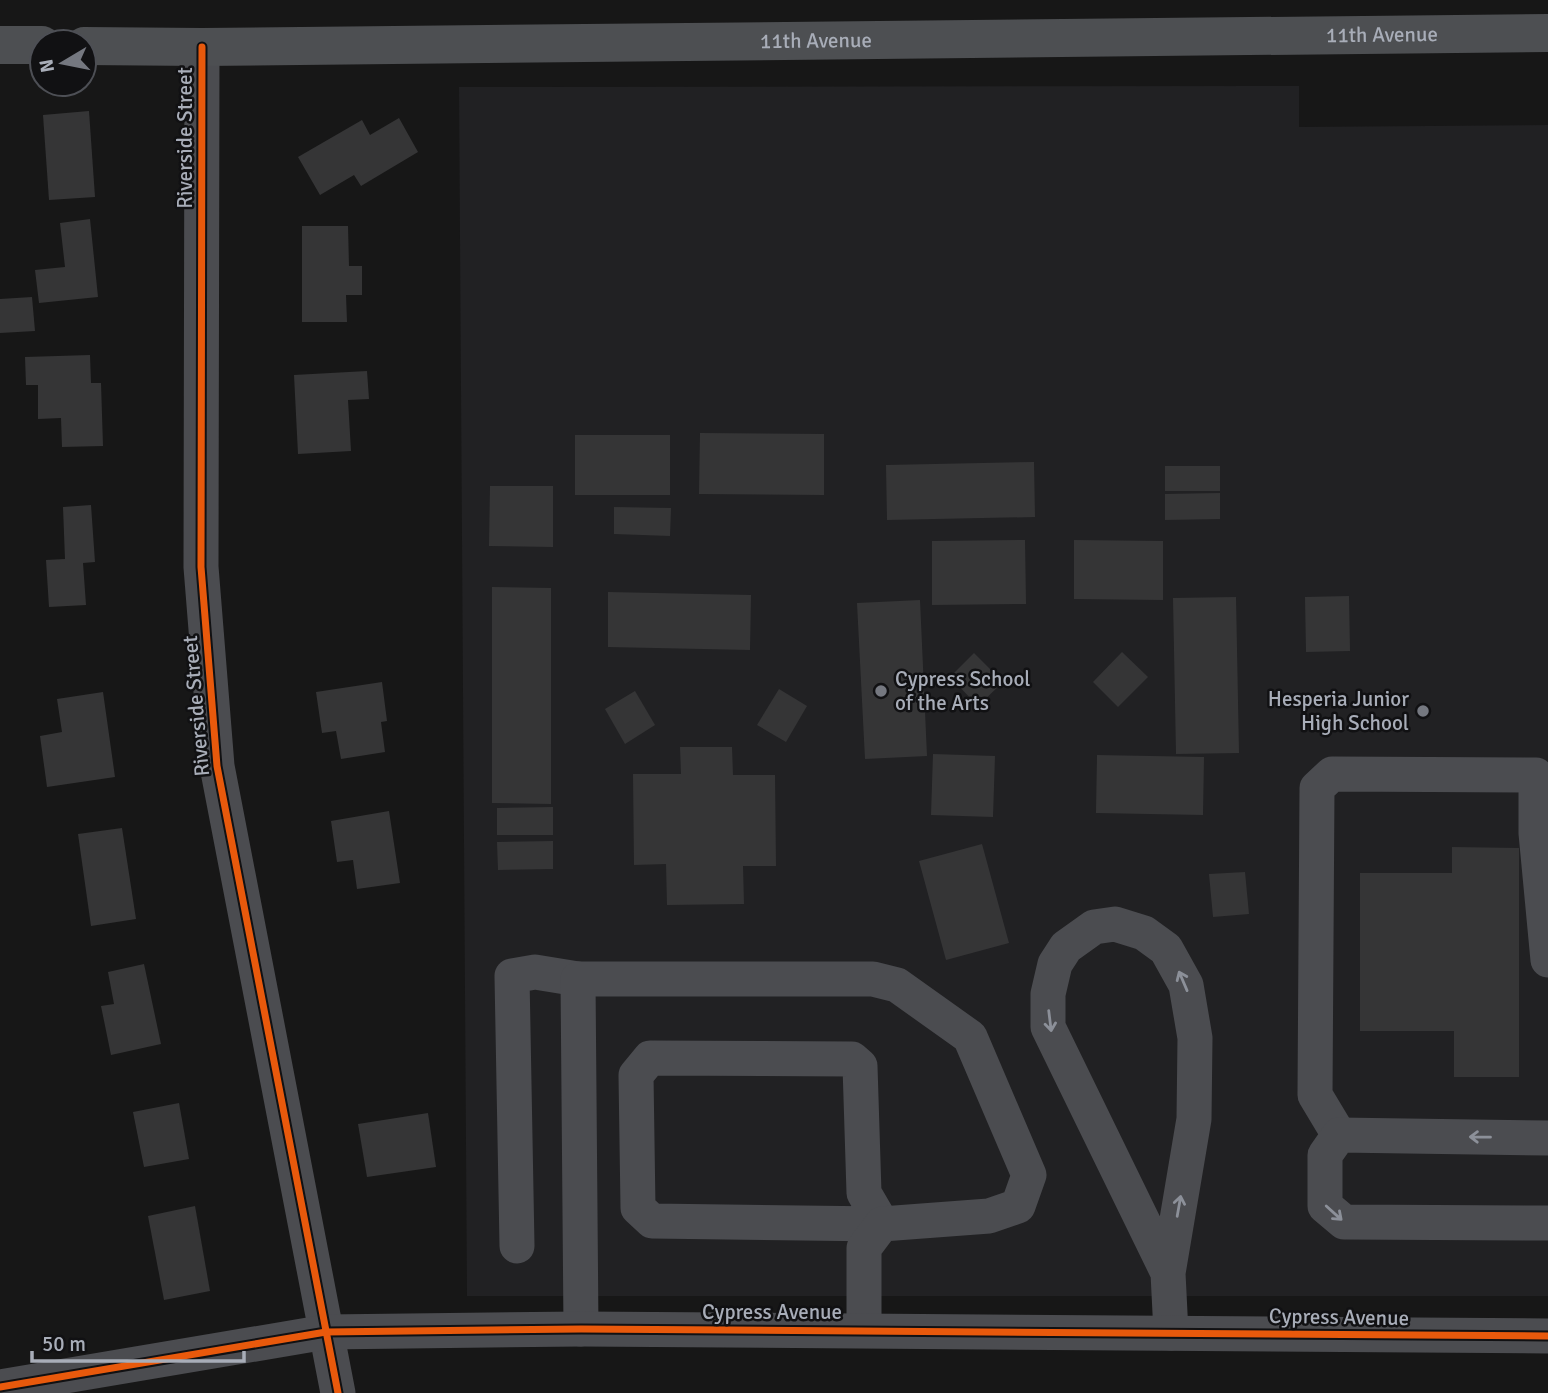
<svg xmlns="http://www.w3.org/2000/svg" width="1548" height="1393" viewBox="0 0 1548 1393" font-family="Signika,sans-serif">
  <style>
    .built { fill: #212123 }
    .building { fill: #353536 }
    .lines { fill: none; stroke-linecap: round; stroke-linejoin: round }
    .minor { stroke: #4b4c50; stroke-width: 35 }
    .major { stroke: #4d4f52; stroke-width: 38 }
    .cycleway-casing { stroke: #111113; stroke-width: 11 }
    .cycleway { stroke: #e8590c; stroke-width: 7 }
    .oneway { stroke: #8c9099 }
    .poi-dot { fill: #757880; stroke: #111113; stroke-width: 2.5 }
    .labels { text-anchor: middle; stroke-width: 5; stroke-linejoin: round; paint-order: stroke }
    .street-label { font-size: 21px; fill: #a8adb8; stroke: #111113 }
    .poi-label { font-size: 21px; fill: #a8adb8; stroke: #111113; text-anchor: start }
  </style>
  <rect width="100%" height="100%" fill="#171717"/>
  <polygon class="built" points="1299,86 1299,127 1548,125 1548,1296 467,1296 459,87"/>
  <g class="building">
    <polygon points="89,111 95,197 49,200 43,115"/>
    <polygon points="399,118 418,152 361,186 354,175 320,195 298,157 362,120 370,135"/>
    <polygon points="90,219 98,297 39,303 35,270 65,267 60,223"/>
    <polygon points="302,226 348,226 349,266 362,266 362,295 346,295 347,322 302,322"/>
    <polygon points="32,297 35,331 0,333 0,299"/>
    <polygon points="90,355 91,383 101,383 103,446 62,447 61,418 38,419 38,385 26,385 25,357"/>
    <polygon points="367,371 369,399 348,400 351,451 298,454 294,375"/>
    <polygon points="700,433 824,434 824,495 699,494"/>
    <rect x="575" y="435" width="95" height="60"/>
    <polygon points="1034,462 1035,517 887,520 886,465"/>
    <rect x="1165" y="466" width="55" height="25"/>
    <polygon points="490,486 553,486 553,547 489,546"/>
    <polygon points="1220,493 1220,519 1165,520 1165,494"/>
    <polygon points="91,505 95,562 83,563 86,605 49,607 46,560 65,559 63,507"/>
    <polygon points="614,507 671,508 670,536 614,534"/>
    <polygon points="1025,540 1026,604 932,605 932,541"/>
    <polygon points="1074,540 1163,541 1163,600 1074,599"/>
    <polygon points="492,587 551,588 551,804 492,803"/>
    <polygon points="608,592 751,595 750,650 608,647"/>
    <polygon points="1349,596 1350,651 1306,652 1305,597"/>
    <polygon points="1236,597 1239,753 1176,754 1173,598"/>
    <polygon points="920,600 927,756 865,759 857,603"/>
    <polygon points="1122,652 1148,677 1118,707 1093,682"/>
    <polygon points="974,653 1003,682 978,706 950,677"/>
    <polygon points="382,682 387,721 381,722 385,752 341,759 336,731 322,733 316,692"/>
    <polygon points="779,689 807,706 786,742 757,725"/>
    <polygon points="635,691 655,725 625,744 605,709"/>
    <polygon points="103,692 115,777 47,787 40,736 62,732 57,699"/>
    <polygon points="680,747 732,747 733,775 775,775 776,866 743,866 744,904 667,905 666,864 634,865 633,774 681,774"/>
    <polygon points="933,754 995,756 993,817 931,815"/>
    <polygon points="1097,755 1204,757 1203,815 1096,813"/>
    <polygon points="553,807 553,835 497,835 497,808"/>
    <polygon points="389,811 400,883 357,889 353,860 337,862 331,821"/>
    <polygon points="122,828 136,919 91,926 78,834"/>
    <polygon points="553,841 553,869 498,870 497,842"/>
    <polygon points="982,844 1009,943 946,960 919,861"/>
    <polygon points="1452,847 1519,848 1519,1077 1454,1077 1454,1031 1360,1031 1360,873 1452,873"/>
    <polygon points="1245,872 1249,914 1213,917 1209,874"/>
    <polygon points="144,964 161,1044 111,1055 101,1006 114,1004 108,972"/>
    <polygon points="179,1103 189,1159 144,1167 133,1112"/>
    <polygon points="428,1113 436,1167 367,1177 358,1124"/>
    <polygon points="195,1206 210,1291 164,1300 148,1216"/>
  </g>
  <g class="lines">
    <g class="minor">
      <polyline points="202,47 201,567 217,766 338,1393"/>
      <polygon points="650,1058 852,1059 860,1066 864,1193 882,1224 652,1221 638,1208 636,1075"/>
      <polyline points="1339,1135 1315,1095 1317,788 1332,774 1536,775 1536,833 1548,960"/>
      <polyline points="1548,1138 1339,1135 1325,1155 1325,1206 1344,1222 1548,1223"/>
      <polyline points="517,1246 512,976 535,972 578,979"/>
      <polyline points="1168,1273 1048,1027 1048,994 1055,964 1066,947 1094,927 1115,924 1144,933 1166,949 1186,985 1195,1038 1194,1119 1168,1273 1171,1333"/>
      <polyline points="581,1329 578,979 873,979 897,985 970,1037 1029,1175 1018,1206 989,1216 882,1224 864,1248 864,1330"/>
      <polyline points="0,1387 326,1332 581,1329 1548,1336"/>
    </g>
    <g class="major">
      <polyline points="0,45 42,45"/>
      <path id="s1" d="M84,46L202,47L1548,33"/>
    </g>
    <defs>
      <g id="cycleway">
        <polyline points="202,47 201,567 217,766 338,1393"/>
        <polyline points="0,1387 326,1332 581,1329 1548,1336"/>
      </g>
    </defs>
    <use href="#cycleway" class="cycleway-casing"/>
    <use href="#cycleway" class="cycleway"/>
  </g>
  <defs><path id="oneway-shaft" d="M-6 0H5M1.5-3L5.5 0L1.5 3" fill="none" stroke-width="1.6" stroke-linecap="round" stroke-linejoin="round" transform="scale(1.75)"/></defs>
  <g class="oneway">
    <use href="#oneway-shaft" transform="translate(1183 981) rotate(-113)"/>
    <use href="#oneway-shaft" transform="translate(1050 1021) rotate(83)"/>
    <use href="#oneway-shaft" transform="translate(1480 1137) rotate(-179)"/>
    <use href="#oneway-shaft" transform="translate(1179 1206) rotate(-80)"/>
    <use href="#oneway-shaft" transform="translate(1334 1213) rotate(42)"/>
  </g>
  <g class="poi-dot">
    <circle cx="881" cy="691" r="7"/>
    <circle cx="1423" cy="711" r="7"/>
  </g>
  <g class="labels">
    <g class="street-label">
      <text dy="7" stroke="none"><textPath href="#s1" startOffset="1298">11th Avenue</textPath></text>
      <text dy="7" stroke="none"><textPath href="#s1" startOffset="732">11th Avenue</textPath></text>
      <text transform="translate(185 138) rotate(-90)" y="7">Riverside Street</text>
      <text transform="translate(196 706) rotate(-95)" y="7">Riverside Street</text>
      <text x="772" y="1319">Cypress Avenue</text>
      <text transform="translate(1339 1317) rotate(1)" y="7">Cypress Avenue</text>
    </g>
    <g class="poi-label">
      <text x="895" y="686">Cypress School<tspan x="895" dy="24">of the Arts</tspan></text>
      <text x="1409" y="706" text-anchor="end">Hesperia Junior<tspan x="1409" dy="24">High School</tspan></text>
    </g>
  </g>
  <g transform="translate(63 63) rotate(260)"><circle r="33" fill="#111113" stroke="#4d4f55" stroke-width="2"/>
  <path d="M0-5L12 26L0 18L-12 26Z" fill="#757880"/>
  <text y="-10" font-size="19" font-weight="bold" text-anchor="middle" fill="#a8adb8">N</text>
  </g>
  <path d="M32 1351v10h212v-10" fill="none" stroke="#a8adb8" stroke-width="3.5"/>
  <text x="42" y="1351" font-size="21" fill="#a8adb8" stroke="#111113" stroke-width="5" paint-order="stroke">50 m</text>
</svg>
